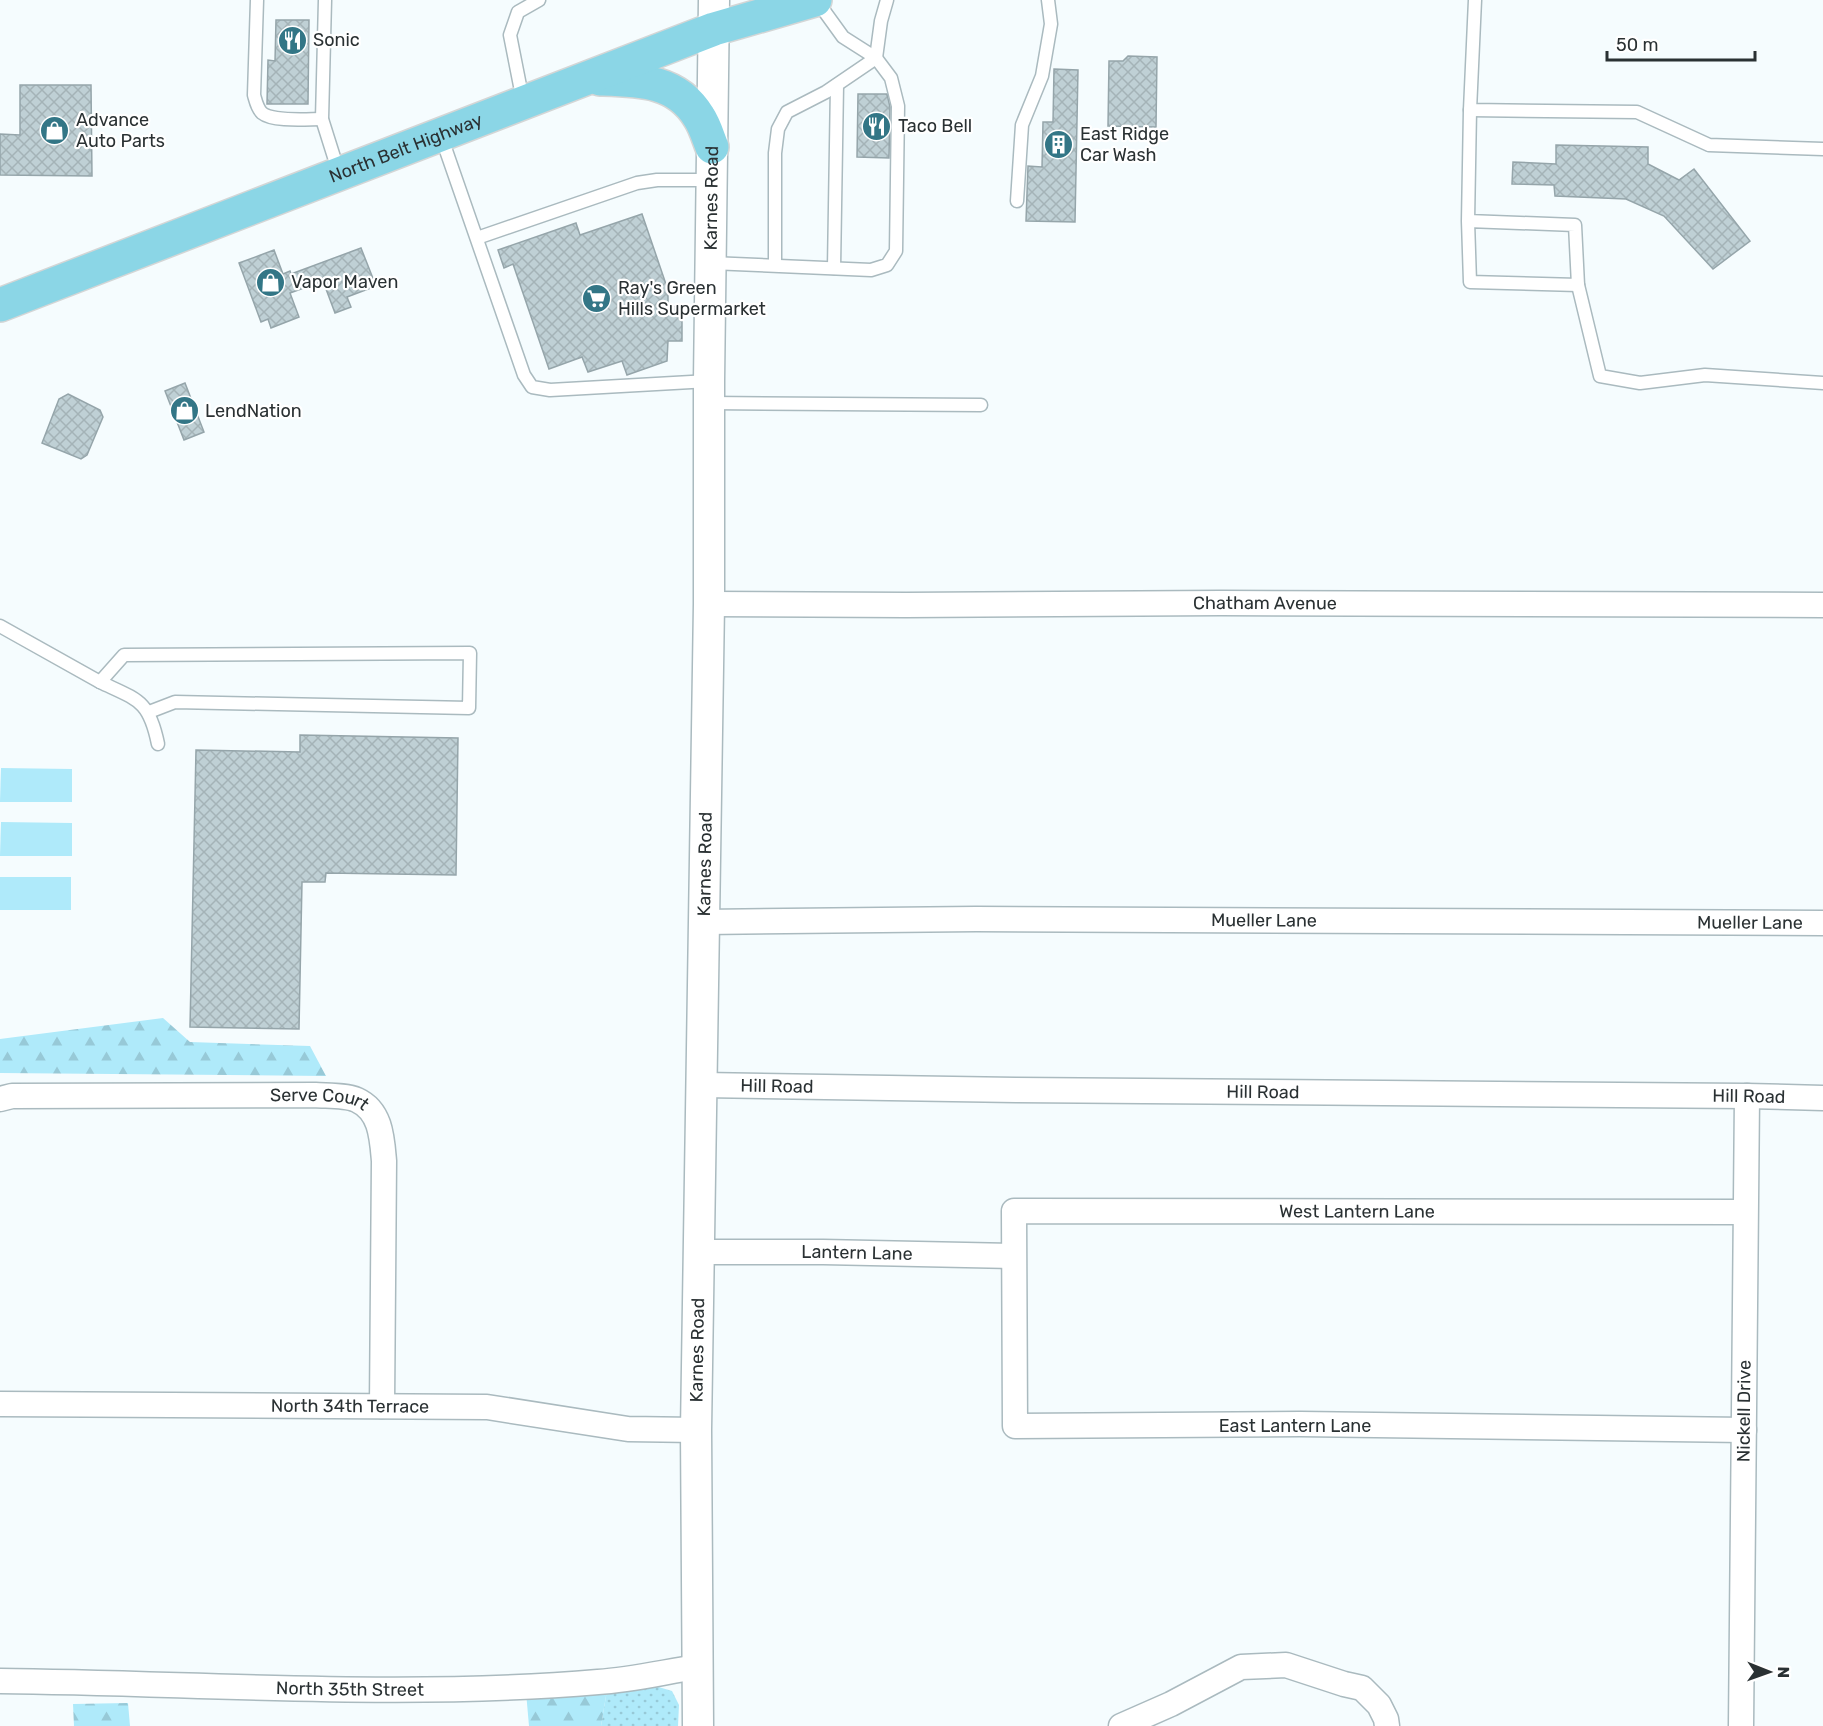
<svg xmlns="http://www.w3.org/2000/svg" width="1823" height="1726" viewBox="0 0 1823 1726" font-family="Rubik,sans-serif">
  <style>
    .green { fill: url(#green-dots) }
    .forest { fill: url(#forest-firs) }
    .pitch { fill: #afeafa }
    .building { fill: url(#building-cross-hatch); stroke: #95a5aa; stroke-width: 1.5 }
    .lines { fill: none; stroke-linecap: round; stroke-linejoin: round }
    .service-casing { stroke: #aababf; stroke-width: 15 }
    .minor-casing { stroke: #aababf; stroke-width: 27 }
    .tertiary-casing { stroke: #aababf; stroke-width: 33 }
    .primary-casing { stroke: #d4d6d6; stroke-width: 36 }
    .service { stroke: #fff; stroke-width: 12 }
    .minor { stroke: #fff; stroke-width: 24 }
    .tertiary { stroke: #fff; stroke-width: 30 }
    .primary { stroke: #8bd6e6; stroke-width: 33 }
    .labels { text-anchor: middle; stroke-width: 4.5; stroke-linejoin: round; paint-order: stroke }
    .poi-label { font-size: 18px; fill: #2a3133; stroke: #fff; text-anchor: start }
    .street-label { font-size: 18px; fill: #2a3133; stroke: #fff }
  </style>
  <defs>
    <pattern id="green-dots" width="8" height="8" patternUnits="userSpaceOnUse" patternTransform="scale(1.5)"><rect width="8" height="8" fill="#afeafa"/><path d="M2 2h.1M6 6h.1" fill="none" stroke="#97c9d7" stroke-width="1.8" stroke-linecap="round"/></pattern>
    <pattern id="forest-firs" width="22" height="20" patternUnits="userSpaceOnUse" patternTransform="scale(1.5)"><rect width="22" height="20" fill="#afeafa"/><path d="M5 1l3.5 6h-7zM16 11l3.5 6h-7z" fill="#97c9d7"/></pattern>
    <pattern id="building-cross-hatch" width="8" height="8" patternUnits="userSpaceOnUse" patternTransform="scale(1.5)"><rect width="8" height="8" fill="#bfd0d5"/><path d="M0 0l8 8M0 8l8-8" fill="none" stroke="#a4b3b7"/></pattern>
  </defs>
  <rect width="100%" height="100%" fill="#f5fcfe"/>
  <polygon class="green" points="652,1685 672,1691 679,1705 678,1726 601,1726 607,1690"/>
  <g class="forest">
    <polygon points="163,1018 190,1042 310,1046 326,1076 0,1073 0,1039"/>
    <polygon points="607,1690 601,1726 529,1726 526,1692"/>
    <polygon points="128,1703 130,1726 74,1726 73,1704"/>
  </g>
  <g class="pitch">
    <polygon points="1,768 72,769 72,802 0,802"/>
    <polygon points="1,822 72,823 72,856 0,856"/>
    <rect x="0" y="877" width="71" height="33"/>
  </g>
  <g class="building">
    <polygon points="276,20 309,20 308,104 267,104 268,60 275,61"/>
    <polygon points="1128,56 1157,57 1156,127 1108,126 1109,61 1123,61"/>
    <polygon points="1054,69 1078,70 1075,222 1026,221 1028,166 1042,167 1043,122 1053,122"/>
    <polygon points="20,85 91,85 92,176 0,175 0,134 20,135"/>
    <polygon points="858,94 887,94 890,107 889,158 857,157"/>
    <polygon points="1556,145 1648,147 1648,164 1679,180 1694,169 1750,241 1713,269 1664,216 1626,199 1555,196 1554,185 1512,184 1513,162 1556,164"/>
    <polygon points="642,214 668,290 668,306 682,307 682,341 668,341 667,361 627,375 622,361 588,372 582,357 549,369 513,264 504,268 498,250 576,223 580,235"/>
    <polygon points="361,248 376,286 347,297 351,307 335,313 323,281 290,293 299,317 271,328 268,319 261,322 239,263 274,250 283,274 290,271 291,274"/>
    <polygon points="185,383 204,432 184,440 165,391"/>
    <polygon points="68,394 100,410 103,417 87,455 81,459 42,443 59,399"/>
    <polygon points="300,735 458,738 456,875 326,873 325,882 302,882 299,1029 190,1027 196,750 300,752"/>
  </g>
  <g class="lines">
    <defs>
      <g id="service">
        <path d="M257,0L254,95C256,102 257,108 262,113C273,122 307,119 322,119"/>
        <polyline points="325,0 322,119 339,173"/>
        <polyline points="1475,0 1470,110 1637,112 1709,145 1823,149"/>
        <polyline points="523,101 510,35 518,12 539,0"/>
        <polyline points="441,136 524,375 532,387 550,390 709,381"/>
        <polyline points="1017,201 1022,125 1042,76 1051,24 1048,0"/>
        <polyline points="1468,221 1575,225 1578,285 1470,282 1468,221 1470,110"/>
        <polyline points="477,238 637,183 657,180 712,180"/>
        <polyline points="711,263 871,270 887,265 896,251 898,106 891,78 876,58 843,37 817,1"/>
        <polyline points="775,264 775,153 778,129 787,112 826,92 876,58 881,21 887,0"/>
        <polyline points="834,268 837,85"/>
        <polyline points="1578,285 1600,376 1640,383 1705,375 1823,383"/>
        <polyline points="710,403 981,405"/>
        <polyline points="0,626 100,682 124,655 470,653 469,708 175,702 149,712"/>
        <path d="M100,682C138,700 149,700 158,744"/>
      </g>
      <g id="minor">
        <path id="s1" d="M709,604L906,605L1221,603L1823,605"/>
        <path id="s2" d="M704,922L976,919L1823,923"/>
        <path id="s3" d="M703,1085L1016,1090L1747,1096L1823,1098"/>
        <path id="s4" d="M0,1099L12,1096L315,1095C327,1096 346,1095 357,1100C381,1111 382,1138 384,1161L382,1406"/>
        <path id="s5" d="M699,1252H823L1013,1256"/>
        <path id="s6" d="M0,1404L487,1407L628,1429L696,1430"/>
        <path id="s7" d="M1744,1430L1300,1424L1015,1426L1014,1211L1744,1212"/>
        <path id="s8" d="M0,1681C199,1683 400,1699 598,1682C631,1680 664,1672 697,1667"/>
        <polyline points="1121,1726 1171,1704 1241,1667 1286,1665 1344,1684 1362,1688 1379,1705 1386,1719 1387,1726"/>
        <path id="s9" d="M1741,1726L1747,1096"/>
      </g>
      <g id="tertiary">
        <path id="s10" d="M698,1726L696,1430L709,604V381L714,0"/>
      </g>
      <g id="primary">
        <path d="M600,79C639,80 677,80 699,117C705,126 708,137 712,147"/>
        <path id="s11" d="M0,305L714,29L815,0"/>
      </g>
    </defs>
    <use href="#service" class="service-casing"/>
    <use href="#minor" class="minor-casing"/>
    <use href="#tertiary" class="tertiary-casing"/>
    <use href="#primary" class="primary-casing"/>
    <use href="#service" class="service"/>
    <use href="#minor" class="minor"/>
    <use href="#tertiary" class="tertiary"/>
    <use href="#primary" class="primary"/>
  </g>
  <defs>
    <symbol id="restaurant-disc" viewBox="-11 -11 22 22"><circle r="9.5" fill="#337686" stroke="#fff"/><path d="M-5-6h1v4h1v-4h1v4h1v-4h1v5L-1.5 .5V6h-2V.5L-5-1ZM5-6V6H3V1.5H1.5Q1.5-4 5-6Z" fill="#fff"/></symbol>
    <symbol id="shop-disc" viewBox="-11 -11 22 22"><circle r="9.5" fill="#337686" stroke="#fff"/><path d="M-5-2.5h2.3a2.7 3.5 0 0 1 5.4 0H5L5.5 6h-11ZM-1.5-2.5h3a1.5 2.3 0 0 0-3 0Z" fill="#fff"/></symbol>
    <symbol id="building-disc" viewBox="-11 -11 22 22"><circle r="9.5" fill="#337686" stroke="#fff"/><path d="M-4-6H4V6H1V3H-1V6H-4ZM-2.5-4.3h1.7v1.8h-1.7ZM.8-4.3h1.7v1.8H.8ZM-2.5-1h1.7V.8h-1.7ZM.8-1h1.7V.8H.8Z" fill="#fff"/></symbol>
    <symbol id="supermarket-disc" viewBox="-11 -11 22 22"><circle r="9.5" fill="#337686" stroke="#fff"/><path d="M-6-5.5h2.5l.6 2H6L4.5 2H-2.5L-4.4-4H-6ZM-1.5 3.2a1.3 1.3 0 1 0 .1 0ZM3 3.2a1.3 1.3 0 1 0 .1 0Z" fill="#fff"/></symbol>
  </defs>
  <g fill-rule="evenodd">
    <use href="#restaurant-disc" x="276" y="24" width="33" height="33"/>
    <use href="#restaurant-disc" x="860" y="110" width="33" height="33"/>
    <use href="#shop-disc" x="38" y="114" width="33" height="33"/>
    <use href="#building-disc" x="1042" y="128" width="33" height="33"/>
    <use href="#shop-disc" x="254" y="266" width="33" height="33"/>
    <use href="#supermarket-disc" x="580" y="282" width="33" height="33"/>
    <use href="#shop-disc" x="168" y="394" width="33" height="33"/>
  </g>
  <g class="labels">
    <g class="poi-label">
      <text x="313" y="46">Sonic</text>
      <text x="76" y="126">Advance<tspan x="76" dy="21">Auto Parts</tspan></text>
      <text x="898" y="132">Taco Bell</text>
      <text x="1080" y="140">East Ridge<tspan x="1080" dy="21">Car Wash</tspan></text>
      <text x="291" y="288">Vapor Maven</text>
      <text x="618" y="294">Ray's Green<tspan x="618" dy="21">Hills Supermarket</tspan></text>
      <text x="205" y="417">LendNation</text>
    </g>
    <g class="street-label">
      <text dy="6" stroke="none"><textPath href="#s11" startOffset="435">North Belt Highway</textPath></text>
      <text dy="6" stroke="none"><textPath href="#s10" startOffset="1528">Karnes Road</textPath></text>
      <text dy="6" stroke="none"><textPath href="#s1" startOffset="556">Chatham Avenue</textPath></text>
      <text dy="6" stroke="none"><textPath href="#s10" startOffset="862">Karnes Road</textPath></text>
      <text dy="6" stroke="none"><textPath href="#s2" startOffset="560">Mueller Lane</textPath></text>
      <text dy="6" stroke="none"><textPath href="#s2" startOffset="1046">Mueller Lane</textPath></text>
      <text dy="6" stroke="none"><textPath href="#s3" startOffset="74">Hill Road</textPath></text>
      <text dy="6" stroke="none"><textPath href="#s3" startOffset="560">Hill Road</textPath></text>
      <text dy="6" stroke="none"><textPath href="#s3" startOffset="1046">Hill Road</textPath></text>
      <text dy="6" stroke="none"><textPath href="#s4" startOffset="320">Serve Court</textPath></text>
      <text dy="6" stroke="none"><textPath href="#s7" startOffset="1287">West Lantern Lane</textPath></text>
      <text dy="6" stroke="none"><textPath href="#s5" startOffset="158">Lantern Lane</textPath></text>
      <text dy="6" stroke="none"><textPath href="#s10" startOffset="376">Karnes Road</textPath></text>
      <text dy="6" stroke="none"><textPath href="#s6" startOffset="350">North 34th Terrace</textPath></text>
      <text dy="6" stroke="none"><textPath href="#s9" startOffset="315">Nickell Drive</textPath></text>
      <text x="1295" y="1432">East Lantern Lane</text>
      <text dy="6" stroke="none"><textPath href="#s8" startOffset="350">North 35th Street</textPath></text>
    </g>
  </g>
  <g transform="translate(1769 1672) rotate(91)" stroke="#ffffff" stroke-width="4.5" paint-order="stroke">
  <path d="M0-4.5L10 22L0 15L-10 22Z" fill="#2a3133"/>
  <text y="-9" font-size="16" font-weight="bold" text-anchor="middle" fill="#2a3133">N</text>
  </g>
  <path d="M1607 51v9h148v-9" fill="none" stroke="#2a3133" stroke-width="3"/>
  <text x="1616" y="51" font-size="18" fill="#2a3133" stroke="#ffffff" stroke-width="4.5" paint-order="stroke">50 m</text>
</svg>
